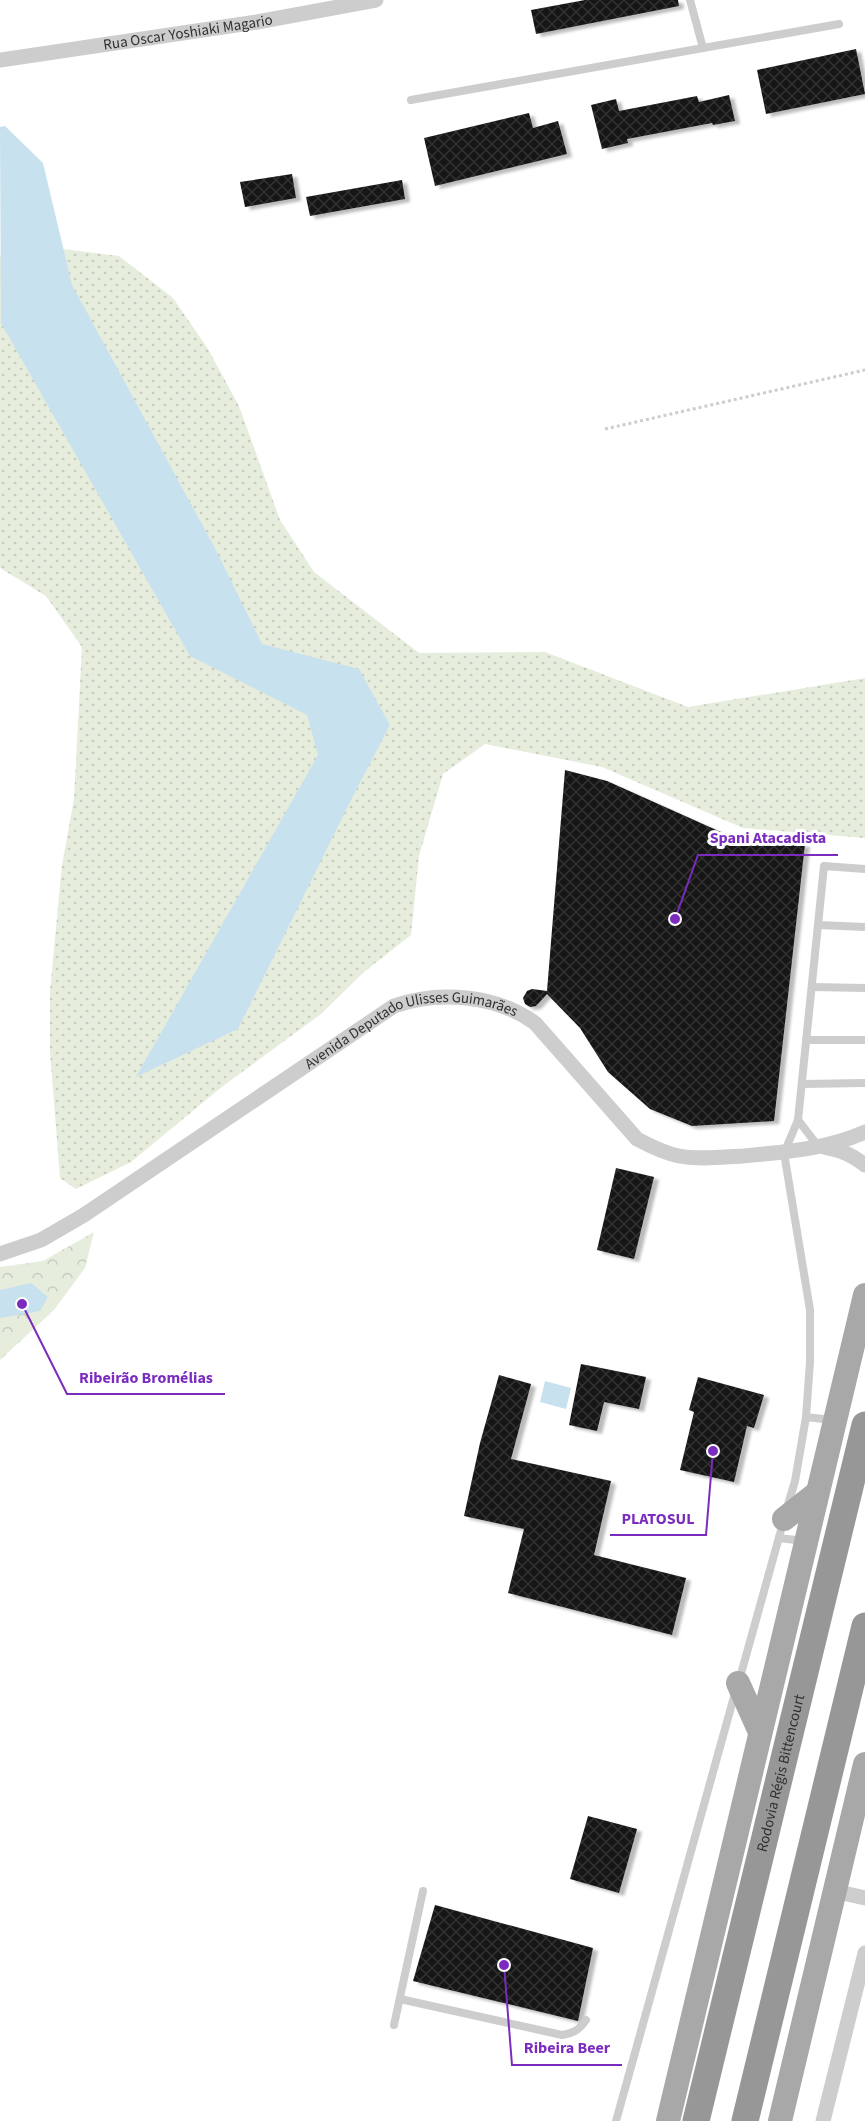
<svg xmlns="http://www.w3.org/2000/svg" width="865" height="2121" viewBox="0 0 865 2121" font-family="'Source Sans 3',sans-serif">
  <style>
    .grass { fill: url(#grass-dots) }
    .forest { fill: url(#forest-crowns) }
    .water { fill: #c8e1ee }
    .building { fill: url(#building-cross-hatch); filter: url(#shadow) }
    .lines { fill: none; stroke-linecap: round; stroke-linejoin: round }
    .path { stroke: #cdcdcd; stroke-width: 3; stroke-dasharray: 3 3; stroke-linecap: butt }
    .service { stroke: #cdcdcd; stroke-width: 8 }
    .minor { stroke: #cdcdcd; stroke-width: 15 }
    .primary { stroke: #a8a8a8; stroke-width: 24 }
    .motorway { stroke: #979797; stroke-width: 27 }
    .labels { text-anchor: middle; stroke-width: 6; stroke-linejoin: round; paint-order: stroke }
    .street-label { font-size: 15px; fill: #303030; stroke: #fff }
    .leader { fill: none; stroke: #7b2cbf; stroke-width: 2 }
    .callout-dot { fill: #7b2cbf; stroke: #fff; stroke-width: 2 }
    .callout-label { font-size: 16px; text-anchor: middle; font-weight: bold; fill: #7b2cbf; stroke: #fff; stroke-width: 6; stroke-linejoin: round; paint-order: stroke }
  </style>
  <defs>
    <pattern id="grass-dots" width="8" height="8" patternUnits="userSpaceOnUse" patternTransform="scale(1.5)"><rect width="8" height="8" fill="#e6eddd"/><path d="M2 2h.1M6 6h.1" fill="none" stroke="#c6ccbe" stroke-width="1.8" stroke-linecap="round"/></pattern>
    <pattern id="forest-crowns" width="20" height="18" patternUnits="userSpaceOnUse" patternTransform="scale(1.5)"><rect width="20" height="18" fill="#e6eddd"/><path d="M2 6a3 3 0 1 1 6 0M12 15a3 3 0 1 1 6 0" fill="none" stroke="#c6ccbe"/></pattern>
    <pattern id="building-cross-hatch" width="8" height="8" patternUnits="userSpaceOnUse" patternTransform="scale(1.5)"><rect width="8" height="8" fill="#171717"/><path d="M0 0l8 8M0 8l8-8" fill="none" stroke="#303030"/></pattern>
    <filter id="shadow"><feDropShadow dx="5" dy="3" stdDeviation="1.5" flood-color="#0004"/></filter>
  </defs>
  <rect width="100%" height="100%" fill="#fff"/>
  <polygon class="grass" points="54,248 119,256 173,298 208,349 239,406 280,520 314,572 419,653 545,652 688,707 865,678 865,838 743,828 602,767 485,744 443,774 419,856 411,935 364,972 321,1014 223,1086 131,1162 76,1189 60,1178 50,1052 50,991 62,865 74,799 82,647 46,596 0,568 0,256"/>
  <polygon class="forest" points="94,1232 85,1268 54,1310 0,1360 0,1267 43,1261"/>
  <g class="water">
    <polygon points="5,126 43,163 72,285 217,552 262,644 359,669 390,725 352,798 238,1029 136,1077 318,755 307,715 190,656 1,323 0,127"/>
    <polygon points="31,1283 48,1297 40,1311 0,1318 0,1290"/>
    <polygon points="545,1381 571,1388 566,1409 540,1402"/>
  </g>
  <g class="building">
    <polygon points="585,0 678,0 679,6 536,34 531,10"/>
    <polygon points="856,49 865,94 766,114 757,70"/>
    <polygon points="729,95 735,121 713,125 712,123 627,139 628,143 602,149 591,105 616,99 619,111 697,96 699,102"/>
    <polygon points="529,113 533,128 558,121 567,154 435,186 424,138"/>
    <polygon points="292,174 296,198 245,207 240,182"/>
    <polygon points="402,180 405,199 310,216 306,197"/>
    <polygon points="565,770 607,781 732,837 805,844 774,1121 692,1126 650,1109 608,1072 580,1028 547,994 536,1006 530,1007 525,1004 523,998 527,991 532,989 547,991"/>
    <polygon points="616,1168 654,1177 634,1259 597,1250"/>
    <polygon points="581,1364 646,1377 639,1409 604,1402 597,1431 569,1425"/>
    <polygon points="499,1375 531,1384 511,1459 611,1481 594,1555 686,1578 672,1635 508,1593 524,1529 464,1516 480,1443"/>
    <polygon points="698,1377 764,1395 754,1428 747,1426 734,1482 680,1470 694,1412 689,1410"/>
    <polygon points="588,1816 637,1829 619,1893 570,1879"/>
    <polygon points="435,1905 593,1948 578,2021 413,1981"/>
  </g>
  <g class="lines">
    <polyline class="path" points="605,429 865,370"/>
    <g class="service">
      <polyline points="703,48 839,24"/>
      <polyline points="411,100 703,48 690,0"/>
      <polyline points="818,925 865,927"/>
      <polyline points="812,987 865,988"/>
      <polyline points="806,1040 865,1040"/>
      <polyline points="802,1084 865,1083"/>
      <polyline points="798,1120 818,1146"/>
      <polyline points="806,1417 810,1362 810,1310 784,1153 798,1120 824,866 865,869"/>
      <polyline points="787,1508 795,1481 806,1417 832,1420"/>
      <polyline points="779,1538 804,1541"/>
      <polyline points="739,1681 783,1523"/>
      <path d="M400,1999L562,2035C574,2033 579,2030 586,2020"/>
      <polyline points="394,2025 423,1891"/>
      <polyline points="616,2121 735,1693"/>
    </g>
    <g class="minor">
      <path id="s1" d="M0,60L257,22L376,0"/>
      <path d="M824,1147C841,1150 852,1155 865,1165"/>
      <path id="s2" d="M0,1254L41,1240L84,1215L394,1006C439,990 496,995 535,1023L637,1139C650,1146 664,1153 679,1156C701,1160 722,1157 743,1156C784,1152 827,1149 865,1132"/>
      <polyline points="834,1891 865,1898"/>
      <polyline points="823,2121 865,1953"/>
    </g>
    <g class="primary">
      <polyline points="784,1519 817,1493"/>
      <polyline points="738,1683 760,1732"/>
      <polyline points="668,2121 865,1295"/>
      <polyline points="780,2121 865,1764"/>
    </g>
    <g class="motorway">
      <path id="s3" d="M696,2121L865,1425"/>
      <polyline points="745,2121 865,1626"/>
    </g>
  </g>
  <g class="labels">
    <g class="street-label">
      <text dy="5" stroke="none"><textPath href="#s1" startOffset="190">Rua Oscar Yoshiaki Magario</textPath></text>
      <text dy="5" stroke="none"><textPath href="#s2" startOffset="477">Avenida Deputado Ulisses Guimarães</textPath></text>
      <text dy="5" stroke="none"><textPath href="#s3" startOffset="358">Rodovia Régis Bittencourt</textPath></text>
    </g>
  </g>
  <path class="leader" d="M675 919L698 855H838M22 1304L67 1394H225M713 1451L706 1535H610M504 1965L512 2065H622"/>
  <g class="callout-dot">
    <circle cx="675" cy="919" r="6"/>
    <circle cx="22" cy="1304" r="6"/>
    <circle cx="713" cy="1451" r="6"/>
    <circle cx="504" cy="1965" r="6"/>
  </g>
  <g class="callout-label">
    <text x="768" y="843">Spani Atacadista</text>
    <text x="146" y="1383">Ribeirão Bromélias</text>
    <text x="658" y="1524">PLATOSUL</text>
    <text x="567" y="2053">Ribeira Beer</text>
  </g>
</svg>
